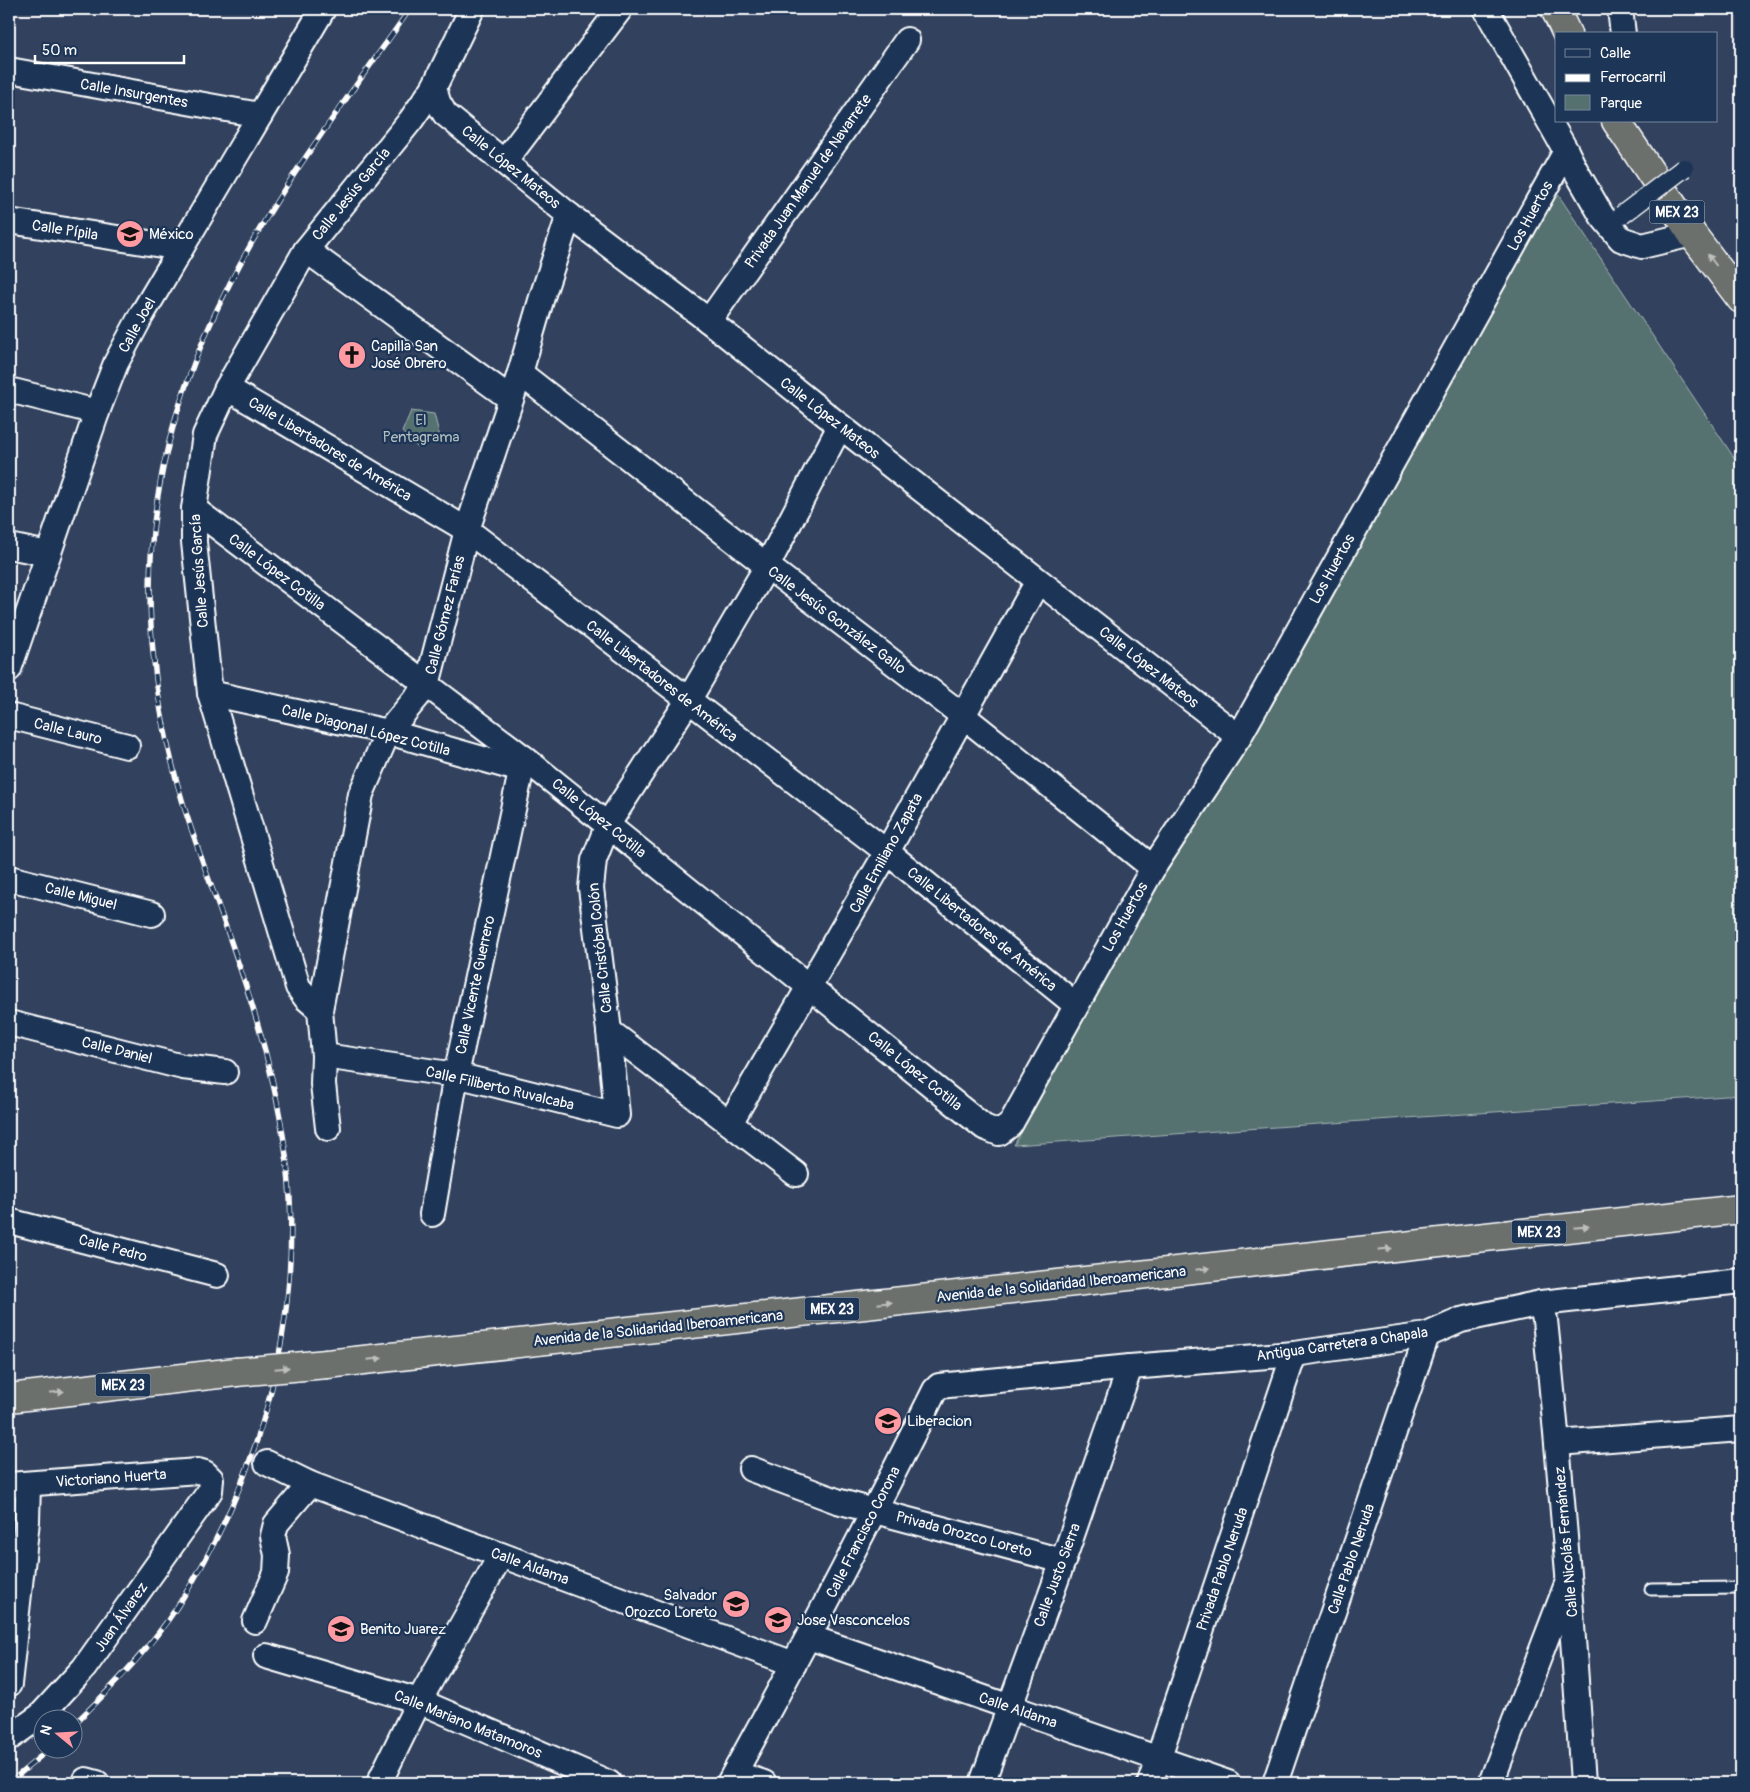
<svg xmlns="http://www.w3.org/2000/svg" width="1750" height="1792" viewBox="0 0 1750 1792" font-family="Pangolin,sans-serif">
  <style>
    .green { fill: #54716f; stroke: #aab8b7 }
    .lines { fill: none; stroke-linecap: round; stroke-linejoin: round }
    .service-casing { stroke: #fff; stroke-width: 15 }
    .minor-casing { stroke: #fff; stroke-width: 28 }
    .trunk-casing { stroke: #fff; stroke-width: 31 }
    .service { stroke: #1d3557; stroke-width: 11 }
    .minor { stroke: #1d3557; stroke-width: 24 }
    .trunk { stroke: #6c706d; stroke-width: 28 }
    .rail-casing { stroke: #fff; stroke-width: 5.5 }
    .rail { stroke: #1d3557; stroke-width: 4; stroke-dasharray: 11; stroke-linecap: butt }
    .pedestrian-bridge-casing { stroke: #fff; stroke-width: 21; stroke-linecap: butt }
    .trunk-bridge-casing { stroke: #fff; stroke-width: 31; stroke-linecap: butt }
    .pedestrian-bridge { stroke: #1d3557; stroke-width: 18 }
    .trunk-bridge { stroke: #6c706d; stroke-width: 28 }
    .oneway { fill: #bdbfbd }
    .labels { text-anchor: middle; stroke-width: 4.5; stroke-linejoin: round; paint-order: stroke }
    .shield { fill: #1d3557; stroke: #bbc2cd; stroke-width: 1 }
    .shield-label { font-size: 14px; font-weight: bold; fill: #fff }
    .street-label { font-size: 15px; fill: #fff; stroke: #1d3557 }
    .poi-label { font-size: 15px; fill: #fff; stroke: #1d3557; text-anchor: start }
    .park-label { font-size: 15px; fill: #b2bfbe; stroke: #1d3557 }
  </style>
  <rect width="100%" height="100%" fill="#31415e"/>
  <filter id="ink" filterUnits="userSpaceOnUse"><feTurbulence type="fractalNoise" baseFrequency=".02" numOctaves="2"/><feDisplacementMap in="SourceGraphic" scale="10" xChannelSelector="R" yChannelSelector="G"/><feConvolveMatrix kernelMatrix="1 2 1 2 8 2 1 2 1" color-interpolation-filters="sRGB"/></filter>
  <g filter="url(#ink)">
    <g class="green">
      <polygon points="1549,181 1741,468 1741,1095 1014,1145"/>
      <polygon points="411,411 434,414 440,437 417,447 402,432"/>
    </g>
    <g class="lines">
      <defs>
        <polyline id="service" points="1651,1589 1741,1588"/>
        <g id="minor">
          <polyline points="1486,9 1566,151"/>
          <polyline points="1620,9 1623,34"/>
          <polyline points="9,70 260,115"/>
          <polyline points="434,87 438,102 445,114 569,215 709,321 840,426 1239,737"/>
          <polyline points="505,161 620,9"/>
          <polyline points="9,221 181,248"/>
          <polyline points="306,250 511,399"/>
          <polyline points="709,321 907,40"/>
          <polyline points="520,373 767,566 962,715 1153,868"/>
          <polyline points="227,388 467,530 887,852 1076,1005"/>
          <polyline points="9,390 97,412"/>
          <polyline points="194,509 524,758 984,1127 999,1133 1010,1125 1153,868 1239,737 1566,151 1576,171 1602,216 1621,239 1642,246 1692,234"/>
          <polyline points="9,546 48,554"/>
          <polyline points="9,669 97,412 116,363 141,316 323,9"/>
          <polyline points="210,693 388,732 521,770"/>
          <polyline points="9,716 127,746"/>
          <polyline points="9,878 152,914"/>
          <polyline points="320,1010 306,998 298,987 210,693 194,542 194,509 205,435 227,388 306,250 411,120 434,87 472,9"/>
          <polyline points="9,1023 183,1067 225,1072"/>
          <polyline points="609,1031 796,1174"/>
          <polyline points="324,1056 456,1075 617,1115 609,1031 591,888 594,860 608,824 688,701 767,566 840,426"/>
          <polyline points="730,1123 887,852 1038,581"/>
          <polyline points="328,1128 323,1084 324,1056 320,1010 361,794 388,732 427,685 467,530 520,373 542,297 569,215"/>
          <polyline points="432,1214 456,1075 524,758"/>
          <polyline points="9,1221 217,1275"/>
          <path d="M1541,1303L1545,1320C1561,1474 1573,1629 1583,1783"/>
          <polyline points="1558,1443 1741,1429"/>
          <polyline points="267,1463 310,1484 794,1664"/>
          <polyline points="751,1469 837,1501 1063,1561"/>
          <polyline points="9,1485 198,1471 205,1473 211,1479 210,1491 84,1668 40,1716 9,1738"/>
          <polyline points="255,1621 276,1573 277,1555 273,1536 276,1524 310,1484"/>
          <polyline points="809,1637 1228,1783"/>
          <polyline points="266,1656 419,1701 609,1783"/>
          <polyline points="9,1684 27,1521 28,1484"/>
          <polyline points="735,1773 764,1783"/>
          <polyline points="86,1780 97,1783"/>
          <polyline points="379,1783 419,1701 501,1555"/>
          <path d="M729,1783C800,1654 869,1523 935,1390L939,1386L1130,1367L1294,1354L1427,1335L1461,1320L1541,1303L1741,1281"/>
          <polyline points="982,1783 1063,1561 1130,1367"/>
          <polyline points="1150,1783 1294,1354"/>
          <polyline points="1275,1783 1427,1335"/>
          <polyline points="1491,1783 1567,1584"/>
        </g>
        <g id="trunk">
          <polyline points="1555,9 1567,34"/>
          <polyline points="1616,121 1692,234 1741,299"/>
          <polyline points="327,1364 1741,1209"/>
          <polyline points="9,1398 236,1372"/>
        </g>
      </defs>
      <use href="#service" class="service-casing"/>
      <use href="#minor" class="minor-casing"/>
      <use href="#trunk" class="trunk-casing"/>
      <use href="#service" class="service"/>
      <use href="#minor" class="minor"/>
      <use href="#trunk" class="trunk"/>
      <defs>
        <g id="rail">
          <path d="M72,1726C110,1690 148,1651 177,1607C256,1485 297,1343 290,1198C287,1142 275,1086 260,1032C239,957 209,884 185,810C154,709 140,599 158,495C170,421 196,349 230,283C279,186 349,97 410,9"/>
          <polyline points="9,1783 48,1750"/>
        </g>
      </defs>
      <use href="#rail" class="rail-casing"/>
      <use href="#rail" class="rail"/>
      <defs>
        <polyline id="pedestrian-bridge" points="1622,215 1684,168"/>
        <polyline id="trunk-bridge" points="236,1372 327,1364"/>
      </defs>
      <use href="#pedestrian-bridge" class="pedestrian-bridge-casing"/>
      <use href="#trunk-bridge" class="trunk-bridge-casing"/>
      <use href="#pedestrian-bridge" class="pedestrian-bridge"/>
      <use href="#trunk-bridge" class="trunk-bridge"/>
    </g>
    <defs><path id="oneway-solid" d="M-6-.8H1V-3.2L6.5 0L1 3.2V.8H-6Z" transform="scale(1.25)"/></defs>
    <g class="oneway">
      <use href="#oneway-solid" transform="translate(1712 260) rotate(-127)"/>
      <use href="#oneway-solid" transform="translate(1582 1227) rotate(-6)"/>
      <use href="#oneway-solid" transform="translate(1385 1249) rotate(-6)"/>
      <use href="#oneway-solid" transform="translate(1203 1269) rotate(-6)"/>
      <use href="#oneway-solid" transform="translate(885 1303) rotate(-6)"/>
      <use href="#oneway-solid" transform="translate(375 1359) rotate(-6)"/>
      <use href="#oneway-solid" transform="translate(282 1368) rotate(-5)"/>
      <use href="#oneway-solid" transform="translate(57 1392) rotate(-6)"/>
    </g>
  </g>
  <defs>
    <symbol id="school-disc" viewBox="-11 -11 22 22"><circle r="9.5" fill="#ff9aa2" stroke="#1d3557"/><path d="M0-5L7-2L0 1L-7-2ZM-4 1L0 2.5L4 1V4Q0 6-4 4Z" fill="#111"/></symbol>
    <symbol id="church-disc" viewBox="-11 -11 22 22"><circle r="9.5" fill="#ff9aa2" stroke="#1d3557"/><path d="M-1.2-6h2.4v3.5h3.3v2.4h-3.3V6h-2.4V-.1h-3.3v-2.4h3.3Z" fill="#111"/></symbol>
  </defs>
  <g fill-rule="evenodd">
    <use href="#school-disc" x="114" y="218" width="32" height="32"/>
    <use href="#church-disc" x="336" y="339" width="32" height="32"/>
    <use href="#school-disc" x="872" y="1405" width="32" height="32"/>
    <use href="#school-disc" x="720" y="1588" width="32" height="32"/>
    <use href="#school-disc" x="762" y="1604" width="32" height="32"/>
    <use href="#school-disc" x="325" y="1613" width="32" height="32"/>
  </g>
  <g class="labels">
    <g class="shield">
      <rect x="1649.5" y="200.5" width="55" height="23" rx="4"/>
      <rect x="1511.5" y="1220.5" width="55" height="23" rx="4"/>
      <rect x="804.5" y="1297.5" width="55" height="23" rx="4"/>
      <rect x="95.5" y="1373.5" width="55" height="23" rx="4"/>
    </g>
    <g class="shield-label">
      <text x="1677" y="217">MEX 23</text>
      <text x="1539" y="1237">MEX 23</text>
      <text x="832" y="1314">MEX 23</text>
      <text x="123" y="1390">MEX 23</text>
    </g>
    <g class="street-label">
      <text transform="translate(134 93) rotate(10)" y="5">Calle Insurgentes</text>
      <text transform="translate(511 167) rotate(39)" y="5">Calle López Mateos</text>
      <text transform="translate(808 181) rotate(-55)" y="5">Privada Juan Manuel de Navarrete</text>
      <text transform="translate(351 194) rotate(-51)" y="5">Calle Jesús García</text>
      <text transform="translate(1530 216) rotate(-61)" y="5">Los Huertos</text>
      <text transform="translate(65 230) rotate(9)" y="5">Calle Pípila</text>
      <text transform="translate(137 325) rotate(-61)" y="5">Calle Joel</text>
      <text transform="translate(830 418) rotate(38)" y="5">Calle López Mateos</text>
      <text transform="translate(330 449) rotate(31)" y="5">Calle Libertadores de América</text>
      <text transform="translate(1332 569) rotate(-61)" y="5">Los Huertos</text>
      <text transform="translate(199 571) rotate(-94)" y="5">Calle Jesús García</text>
      <text transform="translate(277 572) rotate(37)" y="5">Calle López Cotilla</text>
      <text transform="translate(445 615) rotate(-76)" y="5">Calle Gómez Farías</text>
      <text transform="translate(837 620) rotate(37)" y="5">Calle Jesús González Gallo</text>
      <text transform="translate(1149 667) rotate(38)" y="5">Calle López Mateos</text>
      <text transform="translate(662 681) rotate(38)" y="5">Calle Libertadores de América</text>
      <text transform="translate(366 730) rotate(14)" y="5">Calle Diagonal López Cotilla</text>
      <text transform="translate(68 731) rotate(14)" y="5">Calle Lauro</text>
      <text transform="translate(599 818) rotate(39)" y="5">Calle López Cotilla</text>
      <text transform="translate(886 853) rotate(-61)" y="5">Calle Emiliano Zapata</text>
      <text transform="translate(81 896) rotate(14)" y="5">Calle Miguel</text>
      <text transform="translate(1125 917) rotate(-61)" y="5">Los Huertos</text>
      <text transform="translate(982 929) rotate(39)" y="5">Calle Libertadores de América</text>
      <text transform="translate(600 948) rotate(-96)" y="5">Calle Cristóbal Colón</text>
      <text transform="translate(475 985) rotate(-78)" y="5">Calle Vicente Guerrero</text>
      <text transform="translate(117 1050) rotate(14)" y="5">Calle Daniel</text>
      <text transform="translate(915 1071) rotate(39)" y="5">Calle López Cotilla</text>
      <text transform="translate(500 1088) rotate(13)" y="5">Calle Filiberto Ruvalcaba</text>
      <text transform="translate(113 1248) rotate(15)" y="5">Calle Pedro</text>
      <text transform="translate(1061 1284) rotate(-6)" y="5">Avenida de la Solidaridad Iberoamericana</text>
      <text transform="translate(658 1328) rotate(-6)" y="5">Avenida de la Solidaridad Iberoamericana</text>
      <text transform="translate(1342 1344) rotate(-8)" y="5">Antigua Carretera a Chapala</text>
      <text transform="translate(111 1478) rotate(-4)" y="5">Victoriano Huerta</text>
      <text transform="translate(863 1532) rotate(-63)" y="5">Calle Francisco Corona</text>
      <text transform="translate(964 1534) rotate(15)" y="5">Privada Orozco Loreto</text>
      <text transform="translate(1566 1542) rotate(-95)" y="5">Calle Nicolás Fernández</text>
      <text transform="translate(1351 1559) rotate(-71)" y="5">Calle Pablo Neruda</text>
      <text transform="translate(530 1566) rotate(20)" y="5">Calle Aldama</text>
      <text transform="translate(1222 1569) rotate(-71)" y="5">Privada Pablo Neruda</text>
      <text transform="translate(1057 1575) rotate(-70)" y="5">Calle Justo Sierra</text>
      <text transform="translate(121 1617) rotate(-55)" y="5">Juan Álvarez</text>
      <text transform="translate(1018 1710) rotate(19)" y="5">Calle Aldama</text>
      <text transform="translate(468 1724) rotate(22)" y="5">Calle Mariano Matamoros</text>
    </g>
    <g class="poi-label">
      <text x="149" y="239">México</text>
      <text x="371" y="351">Capilla San<tspan x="371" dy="17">José Obrero</tspan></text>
      <text x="907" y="1426">Liberacion</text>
      <text x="717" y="1600" text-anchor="end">Salvador<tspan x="717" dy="17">Orozco Loreto</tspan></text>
      <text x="797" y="1625">Jose Vasconcelos</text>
      <text x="360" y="1634">Benito Juarez</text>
    </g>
    <g class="park-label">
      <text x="421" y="425">El<tspan x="421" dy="17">Pentagrama</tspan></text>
    </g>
  </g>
  <rect width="1750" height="1792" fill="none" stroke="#1d3557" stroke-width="30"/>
  <rect x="15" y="15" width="1720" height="1762" fill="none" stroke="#fff" stroke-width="2" filter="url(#ink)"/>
  <rect x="1555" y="32" width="162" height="90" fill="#1d3557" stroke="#77869a"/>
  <rect x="1565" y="49" width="25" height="8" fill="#1d3557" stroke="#77869a"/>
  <text x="1600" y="58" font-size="15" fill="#ffffff">Calle</text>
  <rect x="1565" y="74" width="25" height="8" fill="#ffffff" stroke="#77869a"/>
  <text x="1600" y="82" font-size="15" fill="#ffffff">Ferrocarril</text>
  <rect x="1565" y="95" width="25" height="15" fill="#54716f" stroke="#77869a"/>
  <text x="1600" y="108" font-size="15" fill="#ffffff">Parque</text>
  <g transform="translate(58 1734) rotate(288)"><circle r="24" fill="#1d3557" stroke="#77869a"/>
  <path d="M0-4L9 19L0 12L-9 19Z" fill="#ff9aa2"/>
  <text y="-8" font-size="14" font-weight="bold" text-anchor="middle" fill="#ffffff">N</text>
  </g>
  <path d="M35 55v8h149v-8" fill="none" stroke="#ffffff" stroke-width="2.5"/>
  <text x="42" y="55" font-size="15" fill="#ffffff" stroke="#1d3557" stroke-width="4" paint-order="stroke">50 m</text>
</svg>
